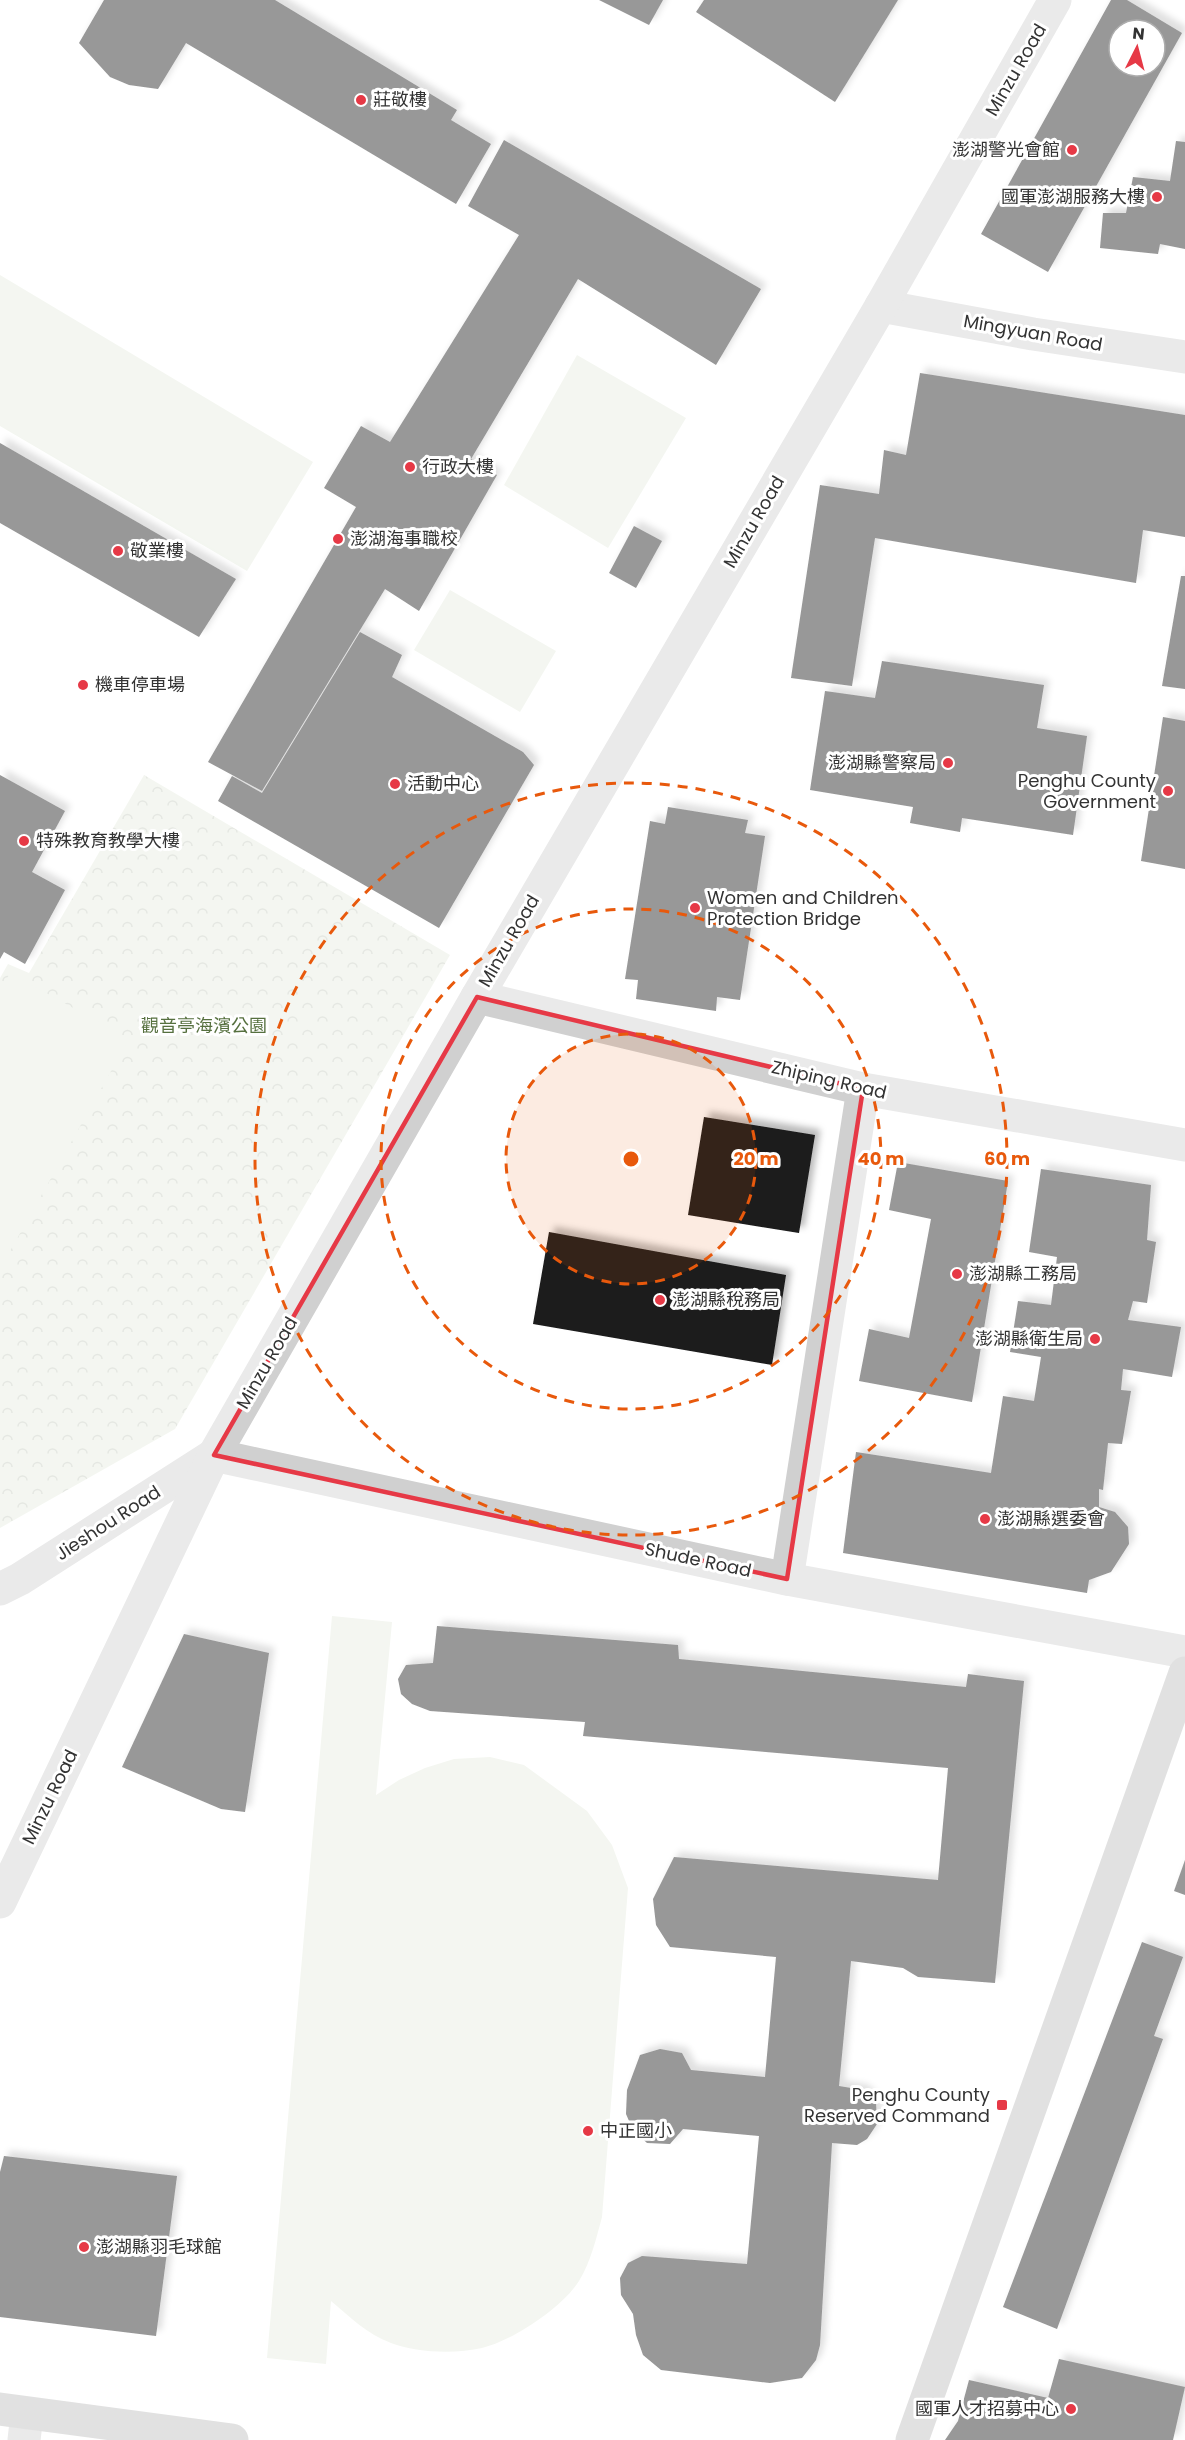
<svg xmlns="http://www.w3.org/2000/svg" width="1185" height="2440" viewBox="0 0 1185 2440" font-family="Poppins,'Noto Sans TC',sans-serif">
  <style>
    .forest { fill: url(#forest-crowns) }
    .pitch { fill: #e6ecdf }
    .building { fill: #1a1a1a; fill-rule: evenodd; filter: url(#shadow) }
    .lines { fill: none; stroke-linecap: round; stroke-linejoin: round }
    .minor { stroke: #d0d0d0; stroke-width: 33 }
    .tertiary { stroke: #d0d0d0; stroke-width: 33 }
    .secondary { stroke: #bdbdbd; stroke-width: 33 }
    .marked { fill: none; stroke: #e63946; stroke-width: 4.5; stroke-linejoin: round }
    .ring { fill: none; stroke: #e8590c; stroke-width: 3; stroke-dasharray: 10 8 }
    .poi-dot { fill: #e63946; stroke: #fff; stroke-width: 2 }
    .labels { text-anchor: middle; stroke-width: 6; stroke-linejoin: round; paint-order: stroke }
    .street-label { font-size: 18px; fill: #333; stroke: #fff }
    .poi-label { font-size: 18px; fill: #333; stroke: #fff; text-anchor: start }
    .park-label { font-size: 18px; fill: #56703f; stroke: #fff }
    .centre { fill: #e8590c; stroke: #fff; stroke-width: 3 }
    .ring-label { font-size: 18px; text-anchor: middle; font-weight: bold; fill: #e8590c; stroke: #fff; stroke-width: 6; stroke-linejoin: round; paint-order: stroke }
  </style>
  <defs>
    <pattern id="forest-crowns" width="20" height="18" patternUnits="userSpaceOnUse" patternTransform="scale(1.5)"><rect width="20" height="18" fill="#e6ecdf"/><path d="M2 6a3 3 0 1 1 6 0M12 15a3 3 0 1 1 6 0" fill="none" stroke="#c6cbc0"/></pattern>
    <filter id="shadow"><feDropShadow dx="5.5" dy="-5.5" stdDeviation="3" flood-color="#0004"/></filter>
  </defs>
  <rect width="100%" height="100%" fill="#fff"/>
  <polygon class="forest" points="144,775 450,955 175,1429 0,1528 0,978 8,964 29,973"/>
  <g class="pitch">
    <polygon points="0,275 313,462 247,571 0,426"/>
    <polygon points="577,355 686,418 608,548 504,485"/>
    <polygon points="450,590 556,651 520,712 414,650"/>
    <polygon points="10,973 129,1039 0,1269 0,991"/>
    <path d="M332,1616L392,1622L376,1795L399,1780L425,1768L454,1759L490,1757L524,1765L587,1811L612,1845L628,1888L602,2217C596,2239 591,2261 579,2281C562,2308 512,2341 482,2348C456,2354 416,2353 391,2343C367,2334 350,2317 331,2301L326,2364L267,2358Z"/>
  </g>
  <g class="building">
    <polygon points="104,0 275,0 457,110 451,120 491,144 456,204 186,43 158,89 129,85 110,77 79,43"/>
    <polygon points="599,0 663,0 649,25"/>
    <polygon points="704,0 898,0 835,102 696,12"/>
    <path d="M1111,0H1127L1182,33L1048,272L981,234ZM1119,30H1155V66H1119Z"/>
    <polygon points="504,140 761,289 716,365 578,279 471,459 497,475 419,611 385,589 262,791 208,762 356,507 324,488 361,426 390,442 519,235 468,206"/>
    <polygon points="1176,141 1185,142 1185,249 1160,244 1158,254 1100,248 1103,213 1126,213 1133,177 1170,181"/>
    <polygon points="920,373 1185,415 1185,537 1143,530 1136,583 875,538 852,686 791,678 820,485 879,494 884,450 906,455"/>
    <polygon points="0,443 236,579 199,637 0,523"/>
    <polygon points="634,526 662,541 636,588 609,573"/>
    <polygon points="1181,576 1185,576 1185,689 1162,686"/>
    <polygon points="360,632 402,655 392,677 523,752 534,765 439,928 218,801 232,776 262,793"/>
    <polygon points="882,661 1044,685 1037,728 1087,736 1073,835 962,818 960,832 910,823 913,807 810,790 825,691 875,698"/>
    <polygon points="1163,717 1185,721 1185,869 1141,861"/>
    <polygon points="0,775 65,811 32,872 65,890 25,964 4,952 0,959"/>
    <polygon points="668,807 748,820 745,833 765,836 740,1000 717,997 716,1011 636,999 638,980 625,979 650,821 665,824"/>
    <polygon points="704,1117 815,1135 799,1233 688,1215"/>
    <polygon points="898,1162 1008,1181 972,1402 859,1381 869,1329 909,1338 931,1219 889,1210"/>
    <polygon points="1041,1169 1151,1185 1147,1240 1156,1242 1147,1303 1133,1301 1128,1320 1181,1327 1172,1377 1123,1369 1121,1390 1131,1391 1122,1444 1108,1443 1103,1490 1099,1489 1099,1507 1115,1512 1128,1527 1129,1544 1111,1572 1089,1580 1087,1593 843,1553 856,1452 991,1473 1003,1396 1034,1401 1041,1357 1010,1352 1018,1301 1051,1305 1057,1257 1029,1252"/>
    <polygon points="549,1232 786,1275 772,1365 533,1324"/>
    <polygon points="437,1626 678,1645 679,1659 966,1687 968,1674 1024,1681 995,1983 918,1977 903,1968 851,1961 839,2086 863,2090 876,2103 877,2124 867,2139 857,2145 832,2143 820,2345 816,2360 802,2378 770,2383 661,2370 643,2355 636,2335 633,2314 621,2295 620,2278 628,2263 642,2256 747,2264 759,2136 683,2129 670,2144 647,2143 633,2130 626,2114 627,2090 640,2055 660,2049 682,2053 691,2070 765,2077 776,1957 670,1947 656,1925 653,1899 674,1857 938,1880 948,1768 583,1736 585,1722 430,1711 412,1704 401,1694 398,1679 406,1665 433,1663"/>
    <polygon points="184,1634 269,1653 245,1812 221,1809 122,1767"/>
    <polygon points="1185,1860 1185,1895 1174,1891"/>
    <polygon points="1142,1942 1183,1957 1154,2036 1163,2039 1057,2329 1003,2307"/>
    <polygon points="4,2156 177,2176 156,2336 0,2317 0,2172"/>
    <polygon points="1059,2359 1185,2387 1173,2440 945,2440 958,2421 969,2380 1048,2398"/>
  </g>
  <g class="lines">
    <g class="minor">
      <polyline points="881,306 1033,334 1185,357"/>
      <polyline points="477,997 863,1089 1185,1145"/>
      <polyline points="787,1579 863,1089"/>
      <polyline points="0,1589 20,1579 214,1455 787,1579 1185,1652"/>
      <polyline points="24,2440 27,2414"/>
    </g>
    <polyline class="tertiary" points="0,1902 214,1455 477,997 881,306 1055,0"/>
    <g class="secondary">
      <polyline points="0,2409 232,2440"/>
      <polyline points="912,2440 1185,1673"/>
    </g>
  </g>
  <path d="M0 0H1185V2440H0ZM477,997L863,1089L787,1579L214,1455Z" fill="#fff" fill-opacity=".55" fill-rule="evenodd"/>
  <path class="marked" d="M477,997L863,1089L787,1579L214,1455Z"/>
  <circle cx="631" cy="1159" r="125" fill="#e8590c" fill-opacity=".12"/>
  <g class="ring">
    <circle cx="631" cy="1159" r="125"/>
    <circle cx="631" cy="1159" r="250"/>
    <circle cx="631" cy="1159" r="376"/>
  </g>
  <g class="poi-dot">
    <circle cx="361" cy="100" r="6"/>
    <circle cx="1072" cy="150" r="6"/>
    <circle cx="1157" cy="197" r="6"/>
    <circle cx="410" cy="467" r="6"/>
    <circle cx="338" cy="539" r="6"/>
    <circle cx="118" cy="551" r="6"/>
    <circle cx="83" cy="685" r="6"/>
    <circle cx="948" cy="763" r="6"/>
    <circle cx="395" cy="784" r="6"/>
    <circle cx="1168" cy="791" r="6"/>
    <circle cx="24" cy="841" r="6"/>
    <circle cx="695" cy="908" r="6"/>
    <circle cx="957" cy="1274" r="6"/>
    <circle cx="660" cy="1300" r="6"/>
    <circle cx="1095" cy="1339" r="6"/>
    <circle cx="985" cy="1519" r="6"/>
    <rect x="996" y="2099" width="12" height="12" rx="3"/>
    <circle cx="588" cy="2131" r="6"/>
    <circle cx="84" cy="2247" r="6"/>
    <circle cx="1071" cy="2409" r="6"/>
  </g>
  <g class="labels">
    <g class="street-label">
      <text transform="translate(1016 70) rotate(-60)" y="6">Minzu Road</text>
      <text transform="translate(1033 333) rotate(10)" y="6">Mingyuan Road</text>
      <text transform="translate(754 522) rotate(-60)" y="6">Minzu Road</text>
      <text transform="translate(509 941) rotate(-60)" y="6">Minzu Road</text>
      <text transform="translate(829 1080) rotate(13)" y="6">Zhiping Road</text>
      <text transform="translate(267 1363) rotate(-60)" y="6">Minzu Road</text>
      <text transform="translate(108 1523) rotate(-33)" y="6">Jieshou Road</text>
      <text transform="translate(698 1560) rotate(12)" y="6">Shude Road</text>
      <text transform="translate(50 1797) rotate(-64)" y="6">Minzu Road</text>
    </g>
    <g class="poi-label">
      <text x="373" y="106">莊敬樓</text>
      <text x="1060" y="156" text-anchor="end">澎湖警光會館</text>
      <text x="1145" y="203" text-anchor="end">國軍澎湖服務大樓</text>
      <text x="422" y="473">行政大樓</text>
      <text x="350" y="545">澎湖海事職校</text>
      <text x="130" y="557">敬業樓</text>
      <text x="95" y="691">機車停車場</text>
      <text x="936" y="769" text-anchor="end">澎湖縣警察局</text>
      <text x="1156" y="787" text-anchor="end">Penghu County<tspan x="1156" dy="21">Government</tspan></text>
      <text x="407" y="790">活動中心</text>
      <text x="36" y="847">特殊教育教學大樓</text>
      <text x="707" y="904">Women and Children<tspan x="707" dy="21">Protection Bridge</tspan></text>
      <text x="969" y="1280">澎湖縣工務局</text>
      <text x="672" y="1306">澎湖縣稅務局</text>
      <text x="1083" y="1345" text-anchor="end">澎湖縣衛生局</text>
      <text x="997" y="1525">澎湖縣選委會</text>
      <text x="990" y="2101" text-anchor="end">Penghu County<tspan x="990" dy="21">Reserved Command</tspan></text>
      <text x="600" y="2137">中正國小</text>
      <text x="96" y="2253">澎湖縣羽毛球館</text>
      <text x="1059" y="2415" text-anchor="end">國軍人才招募中心</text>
    </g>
    <g class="park-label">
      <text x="204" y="1032">觀音亭海濱公園</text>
    </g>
  </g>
  <circle cx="631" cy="1159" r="9" class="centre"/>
  <g class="ring-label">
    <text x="756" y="1165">20 m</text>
    <text x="881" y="1165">40 m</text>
    <text x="1007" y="1165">60 m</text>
  </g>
  <g transform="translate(1137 48) rotate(6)"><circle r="28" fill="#ffffff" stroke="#adadad" stroke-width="1.5"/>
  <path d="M0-4.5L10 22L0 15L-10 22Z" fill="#e63946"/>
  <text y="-9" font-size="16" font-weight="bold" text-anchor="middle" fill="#333333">N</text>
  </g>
</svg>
